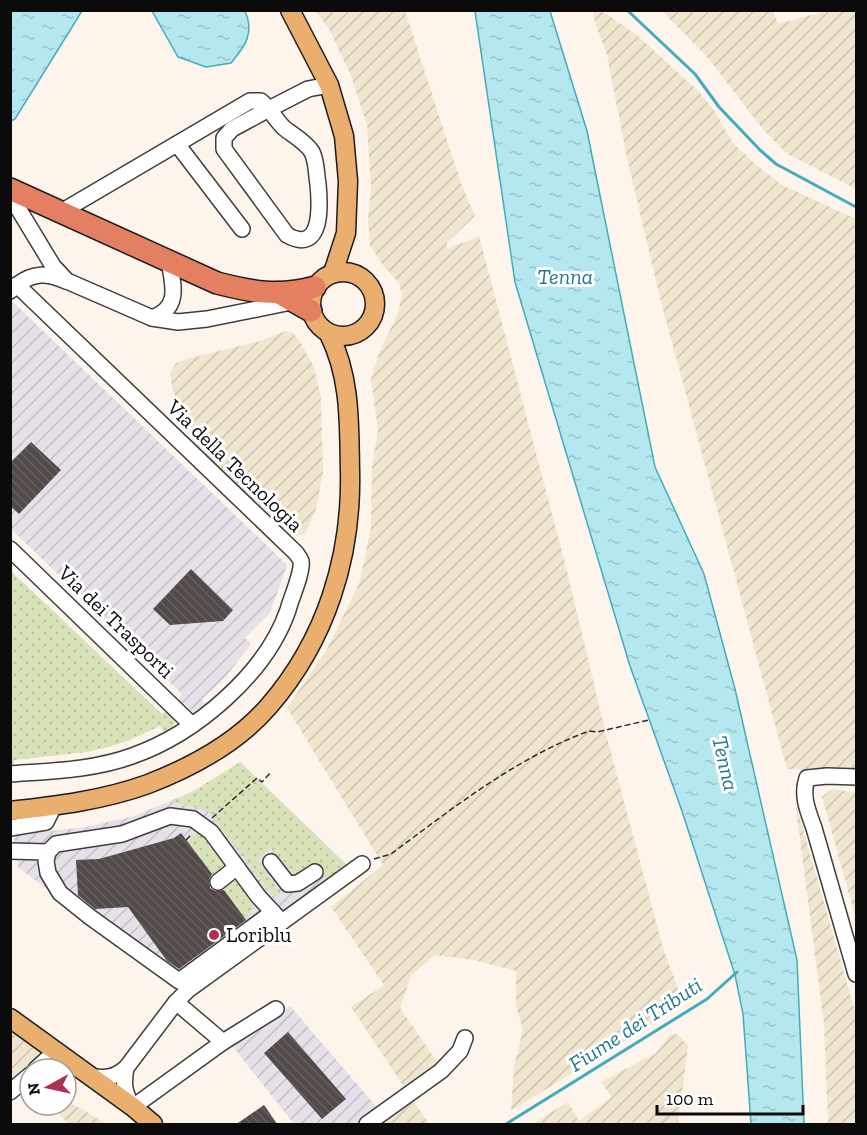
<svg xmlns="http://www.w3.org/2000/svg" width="867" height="1135" viewBox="0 0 867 1135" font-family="'Zilla Slab',serif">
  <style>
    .industrial { fill: url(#industrial-furrows) }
    .farmland { fill: url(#farmland-furrows) }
    .grass { fill: url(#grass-dots) }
    .water { fill: url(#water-ripples); stroke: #44aabe; stroke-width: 1.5 }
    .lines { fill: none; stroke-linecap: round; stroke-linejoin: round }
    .stream { stroke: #44aabe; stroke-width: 3 }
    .building { fill: url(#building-back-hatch) }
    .minor-casing { stroke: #3e3e3e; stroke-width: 18 }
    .major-casing { stroke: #1c1c1c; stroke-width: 21 }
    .highway-casing { stroke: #1c1c1c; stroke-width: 24 }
    .path { stroke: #2d2d2d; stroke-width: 1.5; stroke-dasharray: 6 3; stroke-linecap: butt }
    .minor { stroke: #fff; stroke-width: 15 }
    .major { stroke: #eaaf6e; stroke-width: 18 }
    .highway { stroke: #e57f61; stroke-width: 21 }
    .poi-dot { fill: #ac3254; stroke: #fff; stroke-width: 2 }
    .labels { text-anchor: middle; stroke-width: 6; stroke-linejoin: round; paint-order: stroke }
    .street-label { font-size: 21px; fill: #0b0b0b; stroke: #fff }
    .poi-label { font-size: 21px; fill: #0b0b0b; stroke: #fff; text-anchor: start }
    .water-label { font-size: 22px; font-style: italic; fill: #22788f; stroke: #fff }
  </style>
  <defs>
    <pattern id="industrial-furrows" width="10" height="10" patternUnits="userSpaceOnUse" patternTransform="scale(1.5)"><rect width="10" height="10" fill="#e6e0e9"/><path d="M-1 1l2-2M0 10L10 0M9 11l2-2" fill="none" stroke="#c4bfc6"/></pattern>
    <pattern id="farmland-furrows" width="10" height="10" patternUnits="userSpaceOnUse" patternTransform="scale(1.5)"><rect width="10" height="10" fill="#f0e5ce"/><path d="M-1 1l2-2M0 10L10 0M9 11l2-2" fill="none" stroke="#ccc3b0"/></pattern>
    <pattern id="grass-dots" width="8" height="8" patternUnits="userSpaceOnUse" patternTransform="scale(1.5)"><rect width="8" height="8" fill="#d9e3b9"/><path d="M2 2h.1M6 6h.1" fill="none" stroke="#b9c19e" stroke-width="1.8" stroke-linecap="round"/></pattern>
    <pattern id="water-ripples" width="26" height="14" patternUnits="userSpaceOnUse" patternTransform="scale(1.5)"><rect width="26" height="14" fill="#b5e7ef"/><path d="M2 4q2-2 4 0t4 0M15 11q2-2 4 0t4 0" fill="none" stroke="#9ac5cc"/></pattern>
    <pattern id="building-back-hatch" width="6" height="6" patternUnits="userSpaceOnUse" patternTransform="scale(1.5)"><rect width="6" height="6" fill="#524a49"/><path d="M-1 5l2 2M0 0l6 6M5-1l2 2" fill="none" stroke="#66605f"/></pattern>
  </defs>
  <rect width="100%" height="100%" fill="#fdf5eb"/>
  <g class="industrial">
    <polygon points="13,302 287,565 270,613 245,638 251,644 223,680 202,699 205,704 194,713 178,699 182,694 11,529 10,304"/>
    <polygon points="240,762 347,865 178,989 18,867 14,835 86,827 134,816 194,791"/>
    <polygon points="290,1006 380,1111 361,1124 294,1124 230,1043"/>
  </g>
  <g class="farmland">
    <polygon points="316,11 405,11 462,186 475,216 447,242 447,249 479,236 566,567 605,730 663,948 681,997 663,1017 511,1111 514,1067 523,1030 516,1006 516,971 474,960 435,955 411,975 400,1008 440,1066 406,1090 351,1007 384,985 331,907 383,865 287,708 327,649 359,584 371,528 372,466 378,430 371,380 379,353 398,313 402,296 399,283 382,264 370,246 368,220 371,187 367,125 351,76 329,29"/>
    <polygon points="597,11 605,13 638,36 698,91 715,112 733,143 755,164 782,185 856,219 856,772 787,769 661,302 627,158 607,55 595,22 593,13"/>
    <polygon points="662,11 773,11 778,24 826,11 856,11 856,189 786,153 762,128 707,57"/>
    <polygon points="286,331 293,333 300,342 313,365 321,397 323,472 316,509 305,534 296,536 287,534 192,443 191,420 173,392 170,373 176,363 190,358 260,341"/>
    <polygon points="832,789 856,793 856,919 822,797"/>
    <polygon points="795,801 856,1015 856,1124 828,1124 824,1024"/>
    <polygon points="13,1027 46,1055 11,1081 10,1029"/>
    <polygon points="677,1034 688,1046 678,1124 532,1124 568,1102 579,1121 612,1097 601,1082 656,1053 669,1035"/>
    <polygon points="66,1100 107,1124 68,1124 52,1106 66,1105"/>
    <polygon points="414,1102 429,1124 382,1124"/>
  </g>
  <g class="grass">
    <polygon points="10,570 162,714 166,711 175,720 174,725 164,732 160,726 130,740 109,747 87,752 14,760 14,766 11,766"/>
    <polygon points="240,762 347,865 327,879 316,865 297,876 290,874 271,848 257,859 282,894 273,896 207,810 171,802 194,791"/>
    <polygon points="201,830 229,867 215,878 187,841"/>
    <path d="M236,876C247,890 264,904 245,919L221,887Z"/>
  </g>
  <g class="water">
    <polygon points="10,11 82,11 15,119 11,121"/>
    <path d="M152,11H245C255,33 245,46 231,63L206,67L178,57Z"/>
    <polygon points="475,11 550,11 587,131 655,467 704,574 735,689 797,960 804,1124 751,1124 743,1014 735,975 682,811 630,666 515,282"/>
  </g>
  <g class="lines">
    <g class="stream">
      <polyline points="627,10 695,74 719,107 760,150 776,164 856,207"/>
      <polyline points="506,1124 707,999 737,972"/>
    </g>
  </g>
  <g class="building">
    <polygon points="31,442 61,470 19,514 10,506 10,463"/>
    <polygon points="191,569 233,610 223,621 170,625 153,609"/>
    <polygon points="181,833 212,874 209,879 210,888 215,891 224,890 246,920 179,969 167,961 128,907 95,909 78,895 76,860 99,859 174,838"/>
    <polygon points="288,1032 346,1099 322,1119 264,1053"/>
    <polygon points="264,1105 278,1125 235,1125"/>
  </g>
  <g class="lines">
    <defs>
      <g id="minor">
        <path d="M269,109C274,116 278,122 284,128C293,135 306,142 312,152C317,162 316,174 318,184C320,205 323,255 287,235L224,149V138L232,129Z"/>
        <polyline points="177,144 242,229"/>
        <polyline points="10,195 53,266 67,281 152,318 178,322 207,319 296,301"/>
        <polyline points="61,212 250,101 261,101 269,109 308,89 329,85"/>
        <path d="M17,285C34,272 47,273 66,281"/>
        <path d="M10,291L17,285L296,553C298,556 300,558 301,561C303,572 291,598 288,610C266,674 195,734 132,756C94,770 51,771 10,774"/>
        <path d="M152,318C181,308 173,285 169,261"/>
        <polyline points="10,549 192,725"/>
        <path d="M856,777L827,776L807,778C801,796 808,811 814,828L856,974"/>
        <polyline points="10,828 46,822 54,806"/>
        <polyline points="10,851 48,852"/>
        <polyline points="271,862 288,884 298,883 315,872"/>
        <polyline points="218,882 237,867"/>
        <polyline points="273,912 179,981 90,917 60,893 48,873 46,861 48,852 56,844 122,834 170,816 193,819 211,832 258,896 282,922"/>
        <polyline points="176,1002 223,1042"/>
        <path d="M126,1068C123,1084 124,1093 133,1107L223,1042L276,1009"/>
        <polyline points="36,1069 56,1051"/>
        <path d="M90,1076C106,1079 114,1078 126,1068L176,1002L188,990L362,864"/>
        <polyline points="10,1092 30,1075"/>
        <polyline points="367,1124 441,1071 460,1051 465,1038"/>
      </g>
      <g id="major">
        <polyline points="290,10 329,85 344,136 348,181 346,233 333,273"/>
        <circle cx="343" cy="304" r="32"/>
        <path d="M10,811C56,806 104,800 148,784C192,767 238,742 269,706C326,640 352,557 350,471C349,424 351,378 329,334"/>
        <polyline points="10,1018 133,1107 153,1124"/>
      </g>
      <g id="highway">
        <path d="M10,189L217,283C252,292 279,297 315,287"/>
        <polyline points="281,294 311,311"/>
      </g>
    </defs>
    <use href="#minor" class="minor-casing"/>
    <use href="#major" class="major-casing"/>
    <use href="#highway" class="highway-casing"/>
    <g class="path">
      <polyline points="212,818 257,778 262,782 271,772"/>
      <polyline points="186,840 192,834"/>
      <path d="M374,859L391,854C453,808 516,758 589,731L597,732L649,720"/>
    </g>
    <use href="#minor" class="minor"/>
    <use href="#major" class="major"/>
    <use href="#highway" class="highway"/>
  </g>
  <circle class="poi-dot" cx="214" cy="935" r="6"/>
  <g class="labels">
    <g class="street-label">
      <text transform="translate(235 466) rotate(44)" y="7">Via della Tecnologia</text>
      <text transform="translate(116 622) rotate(44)" y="7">Via dei Trasporti</text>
    </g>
    <g class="poi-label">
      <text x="226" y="942">Loriblu</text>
    </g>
    <g class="water-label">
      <text x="565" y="284">Tenna</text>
      <text transform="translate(726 763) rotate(77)" y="8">Tenna</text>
      <text transform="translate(635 1024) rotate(-33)" y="8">Fiume dei Tributi</text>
    </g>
  </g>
  <rect width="867" height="1135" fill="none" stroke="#0b0b0b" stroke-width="24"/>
  <g transform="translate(48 1087) rotate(262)"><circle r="28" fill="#ffffff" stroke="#9d9d9d" stroke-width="1.5"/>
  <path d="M0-4.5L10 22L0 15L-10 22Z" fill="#ac3254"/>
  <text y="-9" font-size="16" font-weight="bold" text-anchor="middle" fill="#0b0b0b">N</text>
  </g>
  <path d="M657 1105v9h146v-9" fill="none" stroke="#0b0b0b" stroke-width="3"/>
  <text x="666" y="1105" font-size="18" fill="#0b0b0b" stroke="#ffffff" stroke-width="4.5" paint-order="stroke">100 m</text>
</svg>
